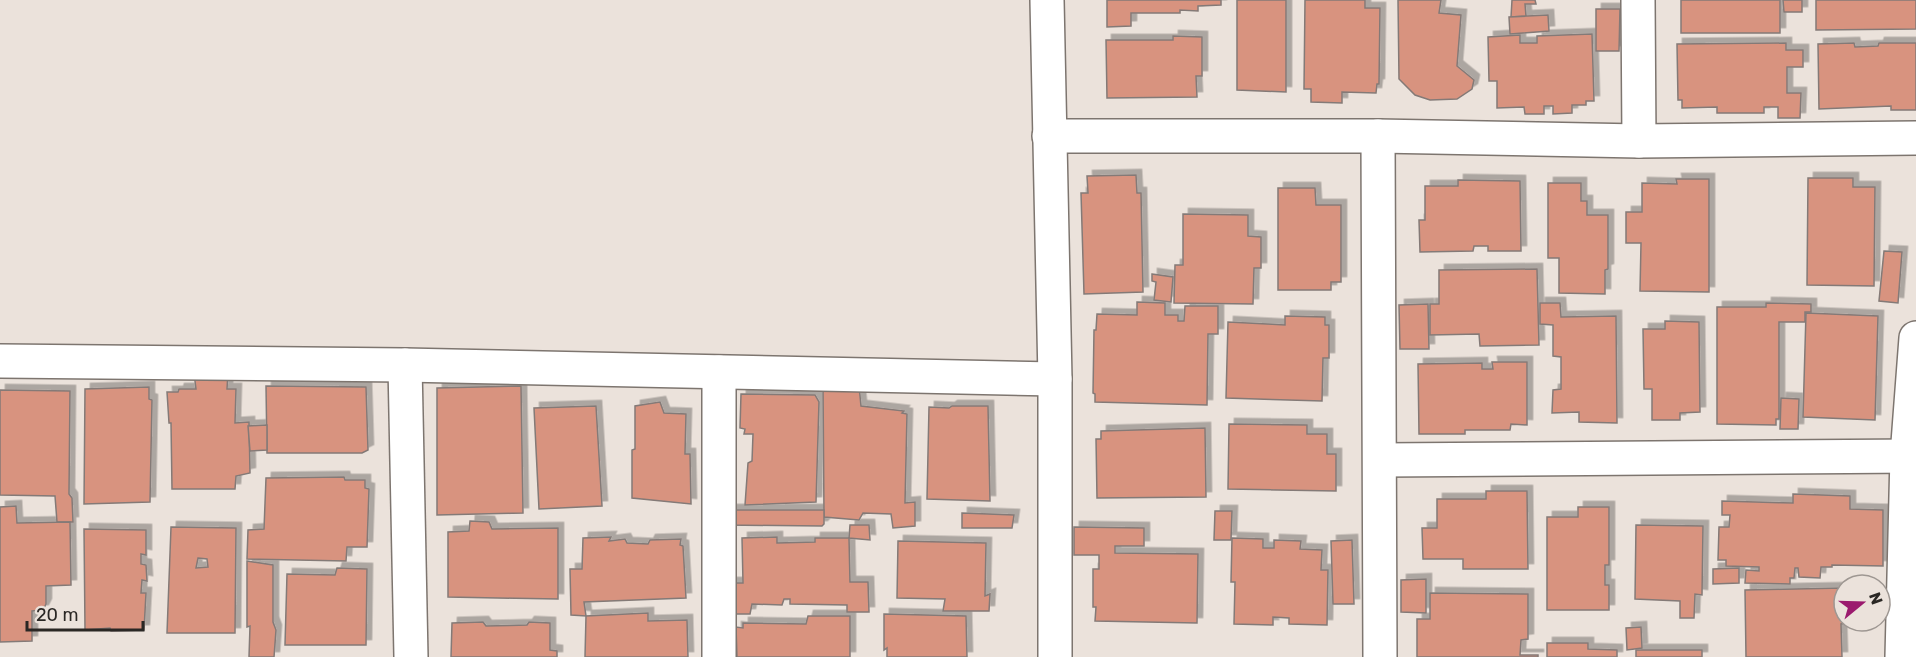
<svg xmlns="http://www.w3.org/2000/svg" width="1916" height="657" viewBox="0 0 1916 657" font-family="Rubik,sans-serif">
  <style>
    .building { fill: #d8937f; stroke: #847a77; stroke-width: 1.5; fill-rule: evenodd; filter: url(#shadow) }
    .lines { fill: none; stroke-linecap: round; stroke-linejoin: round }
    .street-casing { stroke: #7d756f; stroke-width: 36 }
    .street { stroke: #fff; stroke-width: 33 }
  </style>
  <defs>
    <filter id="shadow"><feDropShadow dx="5.5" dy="-5.5" stdDeviation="0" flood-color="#0004"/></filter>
  </defs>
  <rect width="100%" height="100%" fill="#ebe2db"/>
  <g class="building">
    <polygon points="1107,0 1221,0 1221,5 1198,6 1198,11 1180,10 1180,13 1131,13 1131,26 1107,27"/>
    <polygon points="1237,0 1286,0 1286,92 1237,90"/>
    <polygon points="1305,0 1365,0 1365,8 1380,8 1379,84 1377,84 1376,93 1342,92 1342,103 1311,102 1311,89 1304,89"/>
    <polygon points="1398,0 1441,0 1439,13 1461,15 1457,66 1474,80 1472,89 1457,99 1430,100 1415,95 1399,79"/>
    <polygon points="1512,0 1535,0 1536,4 1525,4 1526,16 1511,17"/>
    <rect x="1681" y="0" width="99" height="33"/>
    <polygon points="1783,0 1802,0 1802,12 1784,12"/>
    <polygon points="1816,0 1916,0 1916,29 1816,30"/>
    <polygon points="1596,9 1620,9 1619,51 1596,51"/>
    <polygon points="1548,15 1549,31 1510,34 1509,17"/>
    <polygon points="1592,34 1594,101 1586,101 1586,105 1572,105 1572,113 1553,114 1553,106 1544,106 1544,114 1525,114 1524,107 1497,108 1497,81 1489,81 1488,37 1520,35 1520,43 1537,43 1537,36"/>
    <polygon points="1173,36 1202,37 1202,76 1196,76 1197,97 1107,98 1106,40 1173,40"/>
    <polygon points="1786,43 1786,50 1803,50 1803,67 1787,67 1787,93 1801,93 1800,118 1778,118 1778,107 1764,107 1764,113 1717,113 1717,107 1682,108 1682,100 1678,100 1677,44"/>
    <polygon points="1854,43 1855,47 1878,46 1879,43 1916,43 1916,110 1891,110 1891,106 1819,109 1818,44"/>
    <polygon points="1136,175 1137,193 1141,193 1143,292 1084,294 1081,193 1088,193 1087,176"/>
    <polygon points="1808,178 1853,178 1853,187 1875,187 1874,286 1807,285"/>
    <polygon points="1676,179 1709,179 1709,292 1640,291 1641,243 1626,243 1626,212 1642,212 1642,183 1677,184"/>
    <polygon points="1458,180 1520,181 1521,251 1488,251 1488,246 1474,246 1473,251 1420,252 1419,220 1425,220 1425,186 1458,186"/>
    <polygon points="1548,183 1581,183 1581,201 1587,201 1587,215 1608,215 1608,269 1605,270 1605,294 1559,293 1559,258 1548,258"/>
    <polygon points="1278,188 1315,188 1316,205 1341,205 1341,282 1331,282 1331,290 1278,290"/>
    <polygon points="1183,214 1248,215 1248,236 1261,237 1261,268 1254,268 1253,304 1174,303 1175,265 1183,265"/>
    <polygon points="1884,251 1902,252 1898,303 1879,301"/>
    <polygon points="1537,269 1539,345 1480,346 1479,334 1430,335 1430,304 1439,304 1439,270"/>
    <polygon points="1152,274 1173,277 1171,302 1154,300 1156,282 1152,281"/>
    <polygon points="1137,302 1165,303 1165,315 1178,315 1178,321 1184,321 1185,306 1218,306 1218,334 1208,334 1207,405 1095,402 1095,394 1093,393 1094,330 1096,330 1097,314 1137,315"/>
    <polygon points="1540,303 1560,303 1561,317 1616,316 1617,423 1579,422 1579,412 1552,413 1553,390 1561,389 1561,357 1553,356 1553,325 1540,324"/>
    <polygon points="1766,303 1811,304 1811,312 1805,312 1805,322 1779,322 1779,419 1776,419 1776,425 1717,424 1717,307 1766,307"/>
    <polygon points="1428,304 1429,349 1400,349 1399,305"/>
    <polygon points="1806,313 1878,316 1875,420 1803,417"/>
    <polygon points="1285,316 1325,317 1325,325 1329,325 1329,358 1323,358 1322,401 1226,398 1228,322 1285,325"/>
    <polygon points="1665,321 1699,322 1700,412 1680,413 1680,420 1652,420 1652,389 1644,389 1643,329 1665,329"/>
    <polygon points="1492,362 1527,362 1527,425 1511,424 1510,430 1465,430 1465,434 1419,434 1418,364 1482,363 1482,369 1493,369"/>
    <polygon points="228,372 227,389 236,389 235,423 249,422 250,473 236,476 235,489 172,489 171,423 169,423 167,392 178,392 179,389 196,389 194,373"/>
    <polygon points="823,385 859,386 861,406 904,411 902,413 907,414 905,503 915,502 915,526 893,528 891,514 863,513 859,520 824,517"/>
    <polygon points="266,386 366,387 368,450 362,453 267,453"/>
    <polygon points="521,386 523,513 437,515 437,388"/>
    <polygon points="149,387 149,399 152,400 150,502 84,504 85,389"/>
    <polygon points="0,390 70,391 69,494 72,498 73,522 57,522 55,496 0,495"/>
    <polygon points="741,394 815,395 819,402 816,502 745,505 748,463 752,461 753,434 744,434 745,429 740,428"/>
    <polygon points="1781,398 1799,399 1798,429 1780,429"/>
    <polygon points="660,402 664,413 686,414 685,454 690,454 691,504 632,498 632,450 635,449 635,406"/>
    <polygon points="596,406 602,506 539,509 534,408"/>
    <polygon points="952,406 988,406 990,501 927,499 929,407 949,408"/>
    <polygon points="1229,424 1307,425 1307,434 1327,434 1327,454 1336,454 1336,491 1228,489"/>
    <polygon points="267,425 267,450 250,451 248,426"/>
    <polygon points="1205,428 1206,497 1097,498 1096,439 1101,439 1101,431"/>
    <polygon points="344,477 345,480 365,480 365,488 369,489 367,547 347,547 346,561 247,559 248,530 264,529 266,478"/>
    <polygon points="1486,491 1527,491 1528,569 1463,569 1463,559 1423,559 1422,528 1437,528 1437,499 1486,499"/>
    <polygon points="1793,494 1850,496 1850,509 1883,510 1883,566 1832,565 1832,567 1821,567 1820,578 1799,577 1798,568 1795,568 1794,578 1790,578 1790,584 1745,583 1746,570 1759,571 1759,567 1726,566 1726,560 1718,560 1719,527 1729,527 1730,515 1722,515 1722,501 1793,503"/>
    <polygon points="16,506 17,523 70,522 71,585 46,586 46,604 43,610 32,611 32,641 0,642 0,507"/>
    <polygon points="1578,507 1609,507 1609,565 1605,565 1605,585 1609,585 1609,610 1547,610 1547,517 1578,517"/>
    <polygon points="725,510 824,510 824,524 822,526 725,525"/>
    <polygon points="1215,511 1232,511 1231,540 1214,540"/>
    <polygon points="962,513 1014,515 1012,528 962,528"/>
    <polygon points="470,521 489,522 492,529 558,528 558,599 448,597 448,532 469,531"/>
    <polygon points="850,525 869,525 870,540 849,538"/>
    <polygon points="1636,525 1703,526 1702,595 1695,594 1694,618 1680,618 1680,601 1635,599"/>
    <path d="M171,527L236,528L235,633H167ZM198,558L207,559L208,567L196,568Z"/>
    <polygon points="1074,527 1144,528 1144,546 1115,546 1115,553 1198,554 1197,623 1095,621 1096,607 1093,607 1093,569 1099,569 1099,555 1074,555"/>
    <polygon points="84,529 146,530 146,555 141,554 141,564 146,565 147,581 142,580 141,593 146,593 144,630 111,631 110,628 85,630"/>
    <polygon points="611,537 609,541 625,539 627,543 648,544 650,540 681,539 680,545 683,546 686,598 584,602 586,616 571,615 570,569 582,569 583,538"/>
    <polygon points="777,537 777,543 815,542 815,538 849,538 850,582 868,582 869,612 847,612 847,605 790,604 790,599 784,599 782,605 752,604 750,614 727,614 727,583 743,583 742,538"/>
    <polygon points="1232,538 1263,539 1263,548 1274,548 1274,540 1301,541 1300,549 1322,550 1321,570 1328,570 1327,625 1289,624 1289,618 1273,617 1273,625 1234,624 1235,582 1231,582"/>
    <polygon points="1352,540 1354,604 1333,604 1331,541"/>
    <polygon points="898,541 986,543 985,596 990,594 989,611 943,611 945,599 897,598"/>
    <polygon points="247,561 273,565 273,622 276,630 274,657 249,657 250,626 247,627"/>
    <polygon points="337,568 367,569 366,645 285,645 287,574 335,575"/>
    <polygon points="1739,568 1739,583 1713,584 1713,569"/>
    <polygon points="1426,579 1426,613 1401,612 1401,580"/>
    <polygon points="1844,588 1844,621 1848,621 1848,623 1841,624 1842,657 1746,657 1745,590"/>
    <polygon points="1430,593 1528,594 1528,639 1521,640 1520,655 1538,655 1538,657 1417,657 1417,619 1430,619"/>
    <polygon points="648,613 648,621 687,620 688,657 585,657 586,616"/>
    <polygon points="884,614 966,616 967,657 887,657 887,648 884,650"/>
    <polygon points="808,616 850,616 850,657 737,657 736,627 743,628 743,623 806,624"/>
    <polygon points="483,622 486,626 527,625 529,622 550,623 550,650 557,651 557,657 451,657 452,623"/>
    <polygon points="1641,627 1642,648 1627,650 1626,628"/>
    <polygon points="1547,643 1588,643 1588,649 1617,650 1617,657 1547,657"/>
    <rect x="1636" y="650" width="66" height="7"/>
  </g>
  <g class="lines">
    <defs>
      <g id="street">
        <polyline points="1047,0 1055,379 1055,657"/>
        <polyline points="1638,0 1639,141"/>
        <polyline points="1049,136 1378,136 1639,141 1916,138"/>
        <polyline points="1378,136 1380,657"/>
        <polyline points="0,361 405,365 1055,379"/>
        <polyline points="405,365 411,657"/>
        <polyline points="719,372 719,657"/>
        <polyline points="1381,460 1916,456"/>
        <polyline points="1902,657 1907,456 1916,338"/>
      </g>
    </defs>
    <use href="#street" class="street-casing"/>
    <use href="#street" class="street"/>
  </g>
  <g transform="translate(1862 603) rotate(71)"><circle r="28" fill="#ebe2db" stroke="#9e9792" stroke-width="1.5"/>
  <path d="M0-4.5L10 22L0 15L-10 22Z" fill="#9b1a6e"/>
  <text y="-9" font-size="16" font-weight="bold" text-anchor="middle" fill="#2a2724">N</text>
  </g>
  <path d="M27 621v9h116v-9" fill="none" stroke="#2a2724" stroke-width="3"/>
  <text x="36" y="621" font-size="18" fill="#2a2724" stroke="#ebe2db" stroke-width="4.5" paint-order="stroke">20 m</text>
</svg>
